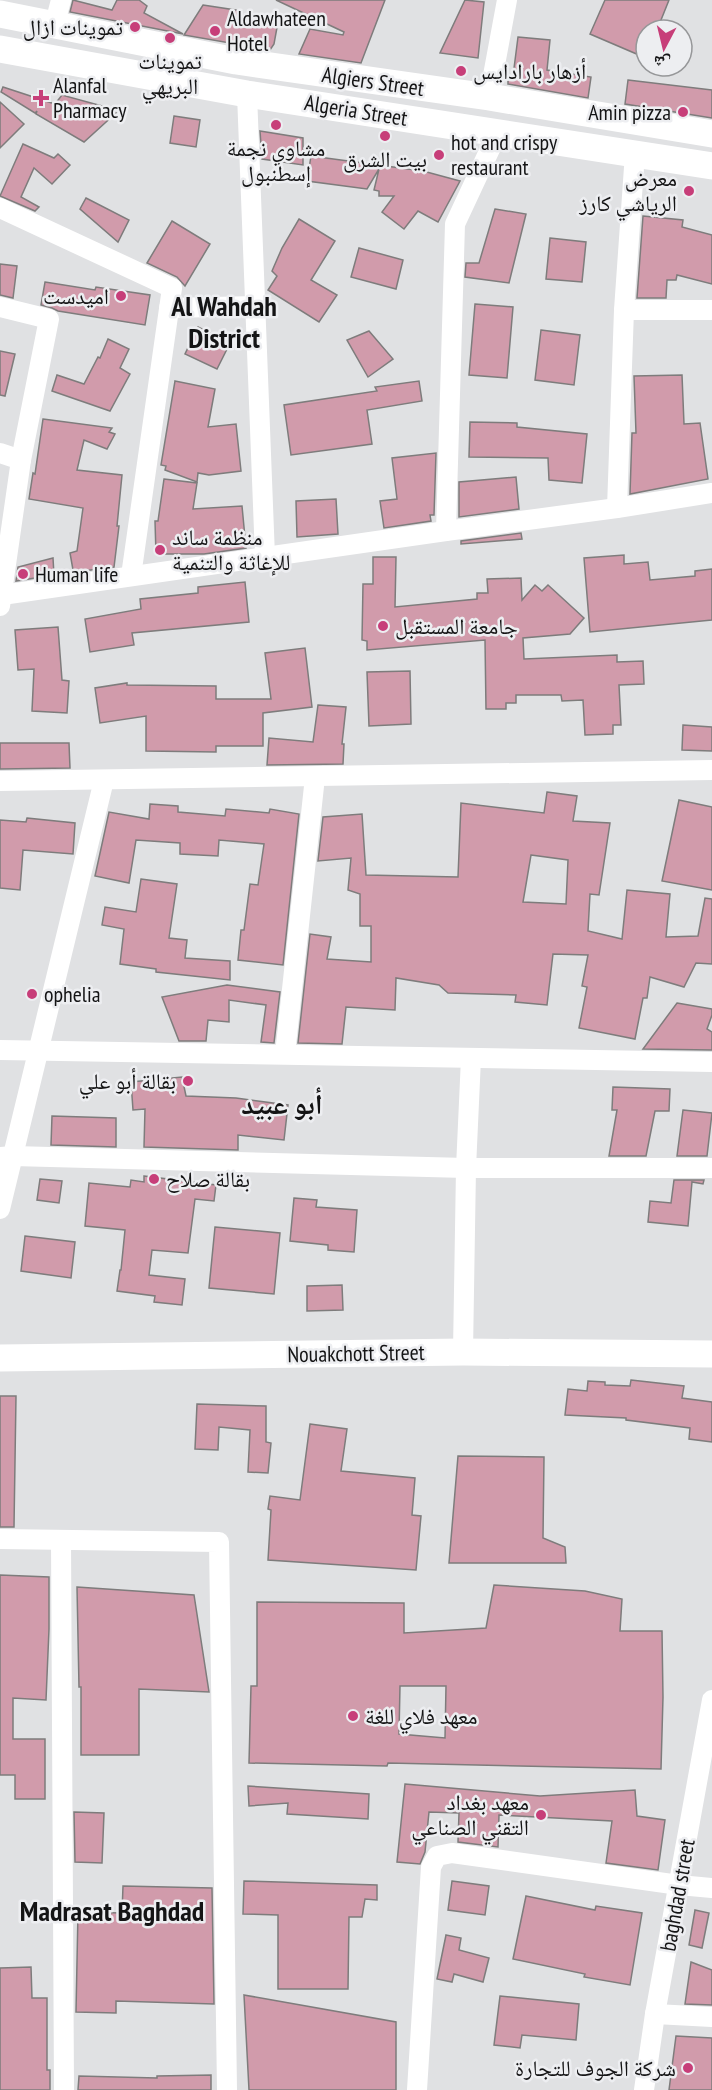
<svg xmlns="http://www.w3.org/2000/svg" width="712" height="2090" viewBox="0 0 712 2090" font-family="'PT Sans Narrow','Noto Naskh Arabic',sans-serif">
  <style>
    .building { fill: #d19bab; stroke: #7e7c7c; stroke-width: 1.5; fill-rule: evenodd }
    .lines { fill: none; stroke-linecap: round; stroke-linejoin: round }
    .street { stroke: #fff; stroke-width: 20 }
    .secondary { stroke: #fff; stroke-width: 27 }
    .poi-dot { fill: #c73e79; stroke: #edeef1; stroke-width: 2 }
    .labels { text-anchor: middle; stroke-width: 5; stroke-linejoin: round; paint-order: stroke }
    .poi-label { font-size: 22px; fill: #141415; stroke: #edeef1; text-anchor: start }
    .street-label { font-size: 22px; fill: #141415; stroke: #edeef1 }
    .district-label { font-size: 28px; font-weight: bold; fill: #141415; stroke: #edeef1 }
  </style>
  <rect width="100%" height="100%" fill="#e0e1e3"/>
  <g class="building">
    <polygon points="73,0 112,10 117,0 139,0 147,6 144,13 183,34 70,12"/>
    <polygon points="276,0 385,0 361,63 299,54 310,29 343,35 344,32"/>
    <polygon points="465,0 484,2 478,58 440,53"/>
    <polygon points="605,0 669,0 657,30 646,30 646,58 590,34"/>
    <polygon points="203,5 242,11 242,15 278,22 274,44 270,50 184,35"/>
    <polygon points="518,37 550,40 547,70 591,77 588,98 508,84 508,76 513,76"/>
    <polygon points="628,80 712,90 712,118 625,104"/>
    <polygon points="3,87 55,104 62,95 102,106 116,113 84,142 36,114 37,111 35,113 1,92"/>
    <polygon points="0,102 24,124 0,148"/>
    <polygon points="174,116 200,120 196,147 170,143"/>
    <polygon points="260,131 303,138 303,165 262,159"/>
    <polygon points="23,144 54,158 58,154 70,165 52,184 34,168 21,197 39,207 35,211 0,196"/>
    <polygon points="311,156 423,171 460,181 438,222 418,211 404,229 382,212 394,196 379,196 379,191 374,190 379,169 367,189 307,181"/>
    <polygon points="86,198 129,220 118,242 80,209"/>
    <polygon points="495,209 526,214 509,283 465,277 466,263 479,263"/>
    <polygon points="643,216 683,220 682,227 712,235 712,284 677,275 676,280 667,280 666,298 637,298"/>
    <polygon points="299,219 335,241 311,280 337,295 319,322 268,290 277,276 272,271 282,248"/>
    <polygon points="172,221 210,244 185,286 177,277 147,263"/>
    <polygon points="550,238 586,242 582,282 546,279"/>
    <polygon points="359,248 403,260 396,289 351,277"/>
    <polygon points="0,264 17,266 13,298 0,295"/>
    <polygon points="45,282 95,290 96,287 150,295 145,325 58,311 52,308 41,305"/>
    <polygon points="475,304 513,307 507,378 469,375"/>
    <polygon points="198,327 230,343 217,369 185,354"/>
    <polygon points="541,330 580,335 574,385 535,380"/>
    <polygon points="369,331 393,359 368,377 347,340"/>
    <polygon points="108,339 129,349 120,368 130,374 110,411 52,391 57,375 84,384 98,357 100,358"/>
    <polygon points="0,351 15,354 5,396 0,395"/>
    <polygon points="682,375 684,424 700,423 708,479 630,494 632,433 636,433 634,376"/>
    <polygon points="175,381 215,389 208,427 236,424 241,471 209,475 198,473 197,482 165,470 166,466 161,465"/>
    <polygon points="419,381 422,401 367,410 372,444 291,455 284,405 377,391 375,387"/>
    <polygon points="43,419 112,428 109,432 115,434 107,449 84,440 77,470 122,475 117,526 119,526 114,567 83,571 73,570 70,553 77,551 83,508 29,499 33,473 35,474"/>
    <polygon points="470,422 517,423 517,427 587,434 582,483 549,480 548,458 469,457"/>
    <polygon points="436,453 434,515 430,515 431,521 384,528 380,501 397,499 392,458"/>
    <polygon points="516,477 519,509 459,517 459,482"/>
    <polygon points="164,479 197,483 193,509 242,506 246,548 204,554 156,554 155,521 158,521"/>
    <polygon points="336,499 338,534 297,537 296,501"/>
    <polygon points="521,533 522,539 461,544 461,541"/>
    <polygon points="624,555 624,564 648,562 650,580 695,576 695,571 712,569 712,620 590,632 584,558"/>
    <polygon points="373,557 396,557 395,607 477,599 477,593 488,593 487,579 521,578 522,600 535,585 542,591 548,585 584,618 570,634 523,638 524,659 617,655 617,662 643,661 644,684 619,685 621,725 613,725 613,734 585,735 583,700 562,701 561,695 516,695 516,703 506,703 506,709 486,709 485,640 367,650 367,641 362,640 363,584 373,584"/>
    <polygon points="53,558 54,575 16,581 18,567"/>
    <polygon points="245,582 249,622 132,633 134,645 90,652 85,619 141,609 140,599 198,593 198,587"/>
    <polygon points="58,627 62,680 69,681 67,713 32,711 34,669 18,670 15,630"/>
    <polygon points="305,648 312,707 263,713 263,746 216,746 216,752 146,751 146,716 100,723 95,688 127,683 127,685 216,686 216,699 271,699 265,653"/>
    <polygon points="410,671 411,724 369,726 367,672"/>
    <polygon points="318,705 346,707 342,744 344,744 343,764 267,765 269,738 313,742"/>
    <polygon points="683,725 712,727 712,751 682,750"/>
    <polygon points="0,743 69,743 70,768 0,769"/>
    <path d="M547,792L577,796L573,821L610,823L599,895L590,894L588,931L622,939L627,890L670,894L666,937L698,936L705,898L712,899V964L696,963L684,987L650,977L647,998H643L635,1039L579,1028L587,987L582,986L588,955L553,954L547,1005L515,1002L516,995L448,993L439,985L396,978L395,1010L346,1007L342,1044L298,1043L310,934L331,937L327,959L371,962V926H360V894L348,890L351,858L318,861L323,817L362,814L366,875L458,877L461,803L544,813ZM531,855L568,860L566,904L523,902Z"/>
    <polygon points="679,800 712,807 712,890 662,881"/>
    <polygon points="150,804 178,806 178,812 225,816 226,809 269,813 270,809 299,814 283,965 238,960 241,930 244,930 250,884 258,885 264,844 219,840 218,856 180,854 180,843 136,840 129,883 95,876 109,812 149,819"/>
    <polygon points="27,818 75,823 73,854 23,850 20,890 0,888 0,820 26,822"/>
    <polygon points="141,879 177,884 169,938 187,940 185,958 230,961 230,980 156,972 156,969 120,964 124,929 102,925 105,907 136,912"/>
    <polygon points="227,985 280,992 274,1043 261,1042 266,1005 229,1000 229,1022 208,1020 206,1041 179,1041 162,997"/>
    <polygon points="677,1003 712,1009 712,1015 707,1029 712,1032 712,1050 643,1049"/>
    <polygon points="182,1077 186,1096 236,1098 288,1105 284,1140 238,1135 238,1150 144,1147 145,1109 133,1110 131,1082"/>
    <polygon points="613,1087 670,1089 669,1111 655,1111 646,1156 609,1156 617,1110 612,1110"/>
    <polygon points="683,1110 712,1113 707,1156 677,1156"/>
    <polygon points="52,1116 116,1118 116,1147 51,1145"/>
    <polygon points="144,1176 216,1185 214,1201 195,1199 188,1253 152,1250 149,1275 185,1279 182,1305 154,1302 155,1296 117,1291 120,1270 121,1270 125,1230 85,1226 89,1183 130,1187 131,1180 144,1182"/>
    <polygon points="40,1179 62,1181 59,1203 37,1200"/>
    <polygon points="674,1180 704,1180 703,1184 692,1182 688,1226 648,1222 650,1201 671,1203"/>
    <polygon points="294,1198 317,1200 316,1207 357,1210 354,1252 328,1250 328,1245 290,1241"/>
    <polygon points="215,1227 280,1233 274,1294 209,1288"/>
    <polygon points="25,1236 75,1242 71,1278 21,1271"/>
    <polygon points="342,1285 343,1310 307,1311 307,1286"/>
    <polygon points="631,1380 684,1386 682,1398 712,1402 712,1442 689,1439 690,1428 626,1420 626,1418 565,1415 568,1389 587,1391 588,1381 605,1382 605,1385 630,1386"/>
    <polygon points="0,1396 16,1396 14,1527 0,1527"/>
    <polygon points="197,1404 266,1406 266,1442 271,1443 268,1473 248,1472 250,1430 219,1427 218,1450 195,1449"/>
    <polygon points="310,1424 347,1429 341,1471 415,1478 412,1515 421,1516 416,1570 268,1560 271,1510 268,1509 270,1496 300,1500"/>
    <polygon points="458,1456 544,1457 543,1538 565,1547 566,1563 449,1563"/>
    <polygon points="0,1575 49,1577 49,1629 46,1700 13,1698 13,1739 45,1739 45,1799 15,1799 15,1775 0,1775"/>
    <path d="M494,1585L585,1591L622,1599L620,1631H662L663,1697L661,1769L388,1763L387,1766L249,1763L251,1686H257V1602L404,1603V1633L486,1628ZM400,1686H446L445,1738L399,1734Z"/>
    <polygon points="77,1587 194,1595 209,1692 139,1689 139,1755 81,1755 81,1687 79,1687"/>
    <polygon points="405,1784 540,1796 635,1790 637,1816 665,1820 658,1870 606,1863 612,1821 499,1815 498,1847 458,1842 459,1813 429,1812 425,1852 420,1864 397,1862"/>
    <polygon points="248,1786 369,1794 368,1819 287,1814 288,1803 249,1806"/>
    <polygon points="74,1812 104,1813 102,1863 75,1862"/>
    <polygon points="244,1881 377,1885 377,1900 365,1899 362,1917 349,1917 348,1989 278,1989 278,1915 243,1914"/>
    <polygon points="452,1881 489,1886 485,1915 448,1910"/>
    <polygon points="123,1886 212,1888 214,2004 116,2001 116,2013 76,2012 78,1912 122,1913"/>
    <polygon points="526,1896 595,1910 596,1906 642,1913 630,1985 584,1977 585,1974 513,1959"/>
    <polygon points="695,1910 709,1913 702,1948 689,1945"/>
    <polygon points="446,1935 461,1938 459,1950 489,1958 483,1982 454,1974 452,1982 437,1979"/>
    <polygon points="691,1962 712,1970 712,2005 685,2004"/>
    <polygon points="31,1967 32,1998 47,1998 47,2070 50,2070 50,2090 0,2090 0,1968"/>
    <polygon points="244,1995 396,2022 396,2090 249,2090"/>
    <polygon points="500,1996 579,2004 576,2040 522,2035 520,2048 494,2045"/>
    <polygon points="676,2036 712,2038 712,2090 669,2090"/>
    <polygon points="211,2075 211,2090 78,2090 79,2076 157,2078 157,2076"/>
  </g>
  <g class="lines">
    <g class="street">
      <polyline points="55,23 61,0"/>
      <polyline points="247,94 265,557"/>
      <polyline points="489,97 507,0"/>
      <polyline points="0,208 172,288 131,576"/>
      <polyline points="0,307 49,319 21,460 0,606"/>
      <polyline points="169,308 256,306"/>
      <polyline points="624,310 712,310"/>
      <polyline points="0,453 21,460"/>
      <polyline points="617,508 624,310 635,153"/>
      <polyline points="446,531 455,224 498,132"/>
      <polyline points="2,595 446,531 617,508 712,493"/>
      <polyline points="0,781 712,770"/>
      <polyline points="0,1050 712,1062"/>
      <polyline points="285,1054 315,777"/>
      <polyline points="0,1157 13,1156 466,1168 712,1168"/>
      <polyline points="0,1209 104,780"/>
      <polyline points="463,1352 466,1168 471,1058"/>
      <polyline points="0,1539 219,1542 227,2090"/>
      <polyline points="61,1540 64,2090"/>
      <polyline points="655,2014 712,2017"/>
      <polyline points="417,2090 431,1867 437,1856 452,1853 679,1885 712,1888"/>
      <polyline points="644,2090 655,2014 712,1700"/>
    </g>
    <g class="secondary">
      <polyline points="0,14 236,61 489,97 712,134"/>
      <polyline points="0,49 247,94 712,166"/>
      <polyline points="0,1358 463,1352 712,1354"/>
    </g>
  </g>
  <g class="poi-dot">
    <circle cx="135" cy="27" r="6"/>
    <circle cx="215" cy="31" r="6"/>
    <circle cx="170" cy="38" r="6"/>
    <circle cx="461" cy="71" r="6"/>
    <path d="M38 89h6v6h6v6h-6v6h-6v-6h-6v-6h6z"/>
    <circle cx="683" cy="112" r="6"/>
    <circle cx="276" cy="125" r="6"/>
    <circle cx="385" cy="136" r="6"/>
    <circle cx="439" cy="155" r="6"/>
    <circle cx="689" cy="191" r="6"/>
    <circle cx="121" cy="296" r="6"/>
    <circle cx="160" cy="550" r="6"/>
    <circle cx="23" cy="574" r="6"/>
    <circle cx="383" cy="626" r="6"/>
    <circle cx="32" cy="994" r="6"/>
    <circle cx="188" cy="1081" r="6"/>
    <circle cx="154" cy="1179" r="6"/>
    <circle cx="353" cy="1716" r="6"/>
    <circle cx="541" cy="1815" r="6"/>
    <circle cx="688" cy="2068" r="6"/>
  </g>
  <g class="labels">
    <g class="poi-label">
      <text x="227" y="26">Aldawhateen<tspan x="227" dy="25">Hotel</tspan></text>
      <text x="123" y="35" text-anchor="end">تموينات ازال</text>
      <text x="170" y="69" text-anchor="middle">تموينات<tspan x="170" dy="25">البريهي</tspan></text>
      <text x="473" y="79">أزهار بارادايس</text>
      <text x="53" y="93">Alanfal<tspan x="53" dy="25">Pharmacy</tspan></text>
      <text x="671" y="120" text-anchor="end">Amin pizza</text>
      <text x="451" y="150">hot and crispy<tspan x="451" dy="25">restaurant</tspan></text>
      <text x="276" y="156" text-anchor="middle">مشاوي نجمة<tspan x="276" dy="25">إسطنبول</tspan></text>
      <text x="385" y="167" text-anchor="middle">بيت الشرق</text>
      <text x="677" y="186" text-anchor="end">معرض<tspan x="677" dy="25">الرياشي كارز</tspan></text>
      <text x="109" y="304" text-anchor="end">اميدست</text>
      <text x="172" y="545">منظمة ساند<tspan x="172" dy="25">للإغاثة والتنمية</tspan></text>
      <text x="35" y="582">Human life</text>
      <text x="395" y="634">جامعة المستقبل</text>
      <text x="44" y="1002">ophelia</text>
      <text x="176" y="1089" text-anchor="end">بقالة أبو علي</text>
      <text x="166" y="1187">بقالة صلاح</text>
      <text x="365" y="1724">معهد فلاي للغة</text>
      <text x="529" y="1810" text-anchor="end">معهد بغداد<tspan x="529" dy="25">التقني الصناعي</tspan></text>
      <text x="676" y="2076" text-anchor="end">شركة الجوف للتجارة</text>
    </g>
    <g class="street-label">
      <text transform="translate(373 81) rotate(8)" y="8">Algiers Street</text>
      <text transform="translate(356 110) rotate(9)" y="8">Algeria Street</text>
      <text transform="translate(356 1353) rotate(-1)" y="8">Nouakchott Street</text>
      <text transform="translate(677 1895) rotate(-80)" y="8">baghdad street</text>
    </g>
    <g class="district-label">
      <text x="224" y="316">Al Wahdah<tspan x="224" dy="32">District</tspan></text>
      <text x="282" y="1114">أبو عبيد</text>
      <text x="112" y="1921">Madrasat Baghdad</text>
    </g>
  </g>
  <g transform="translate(664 48) rotate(187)"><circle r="28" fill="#edeef1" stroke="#969799" stroke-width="1.5"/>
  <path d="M0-4.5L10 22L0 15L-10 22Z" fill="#c73e79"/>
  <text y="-9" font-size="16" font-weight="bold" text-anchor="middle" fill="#141415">ش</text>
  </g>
</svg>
